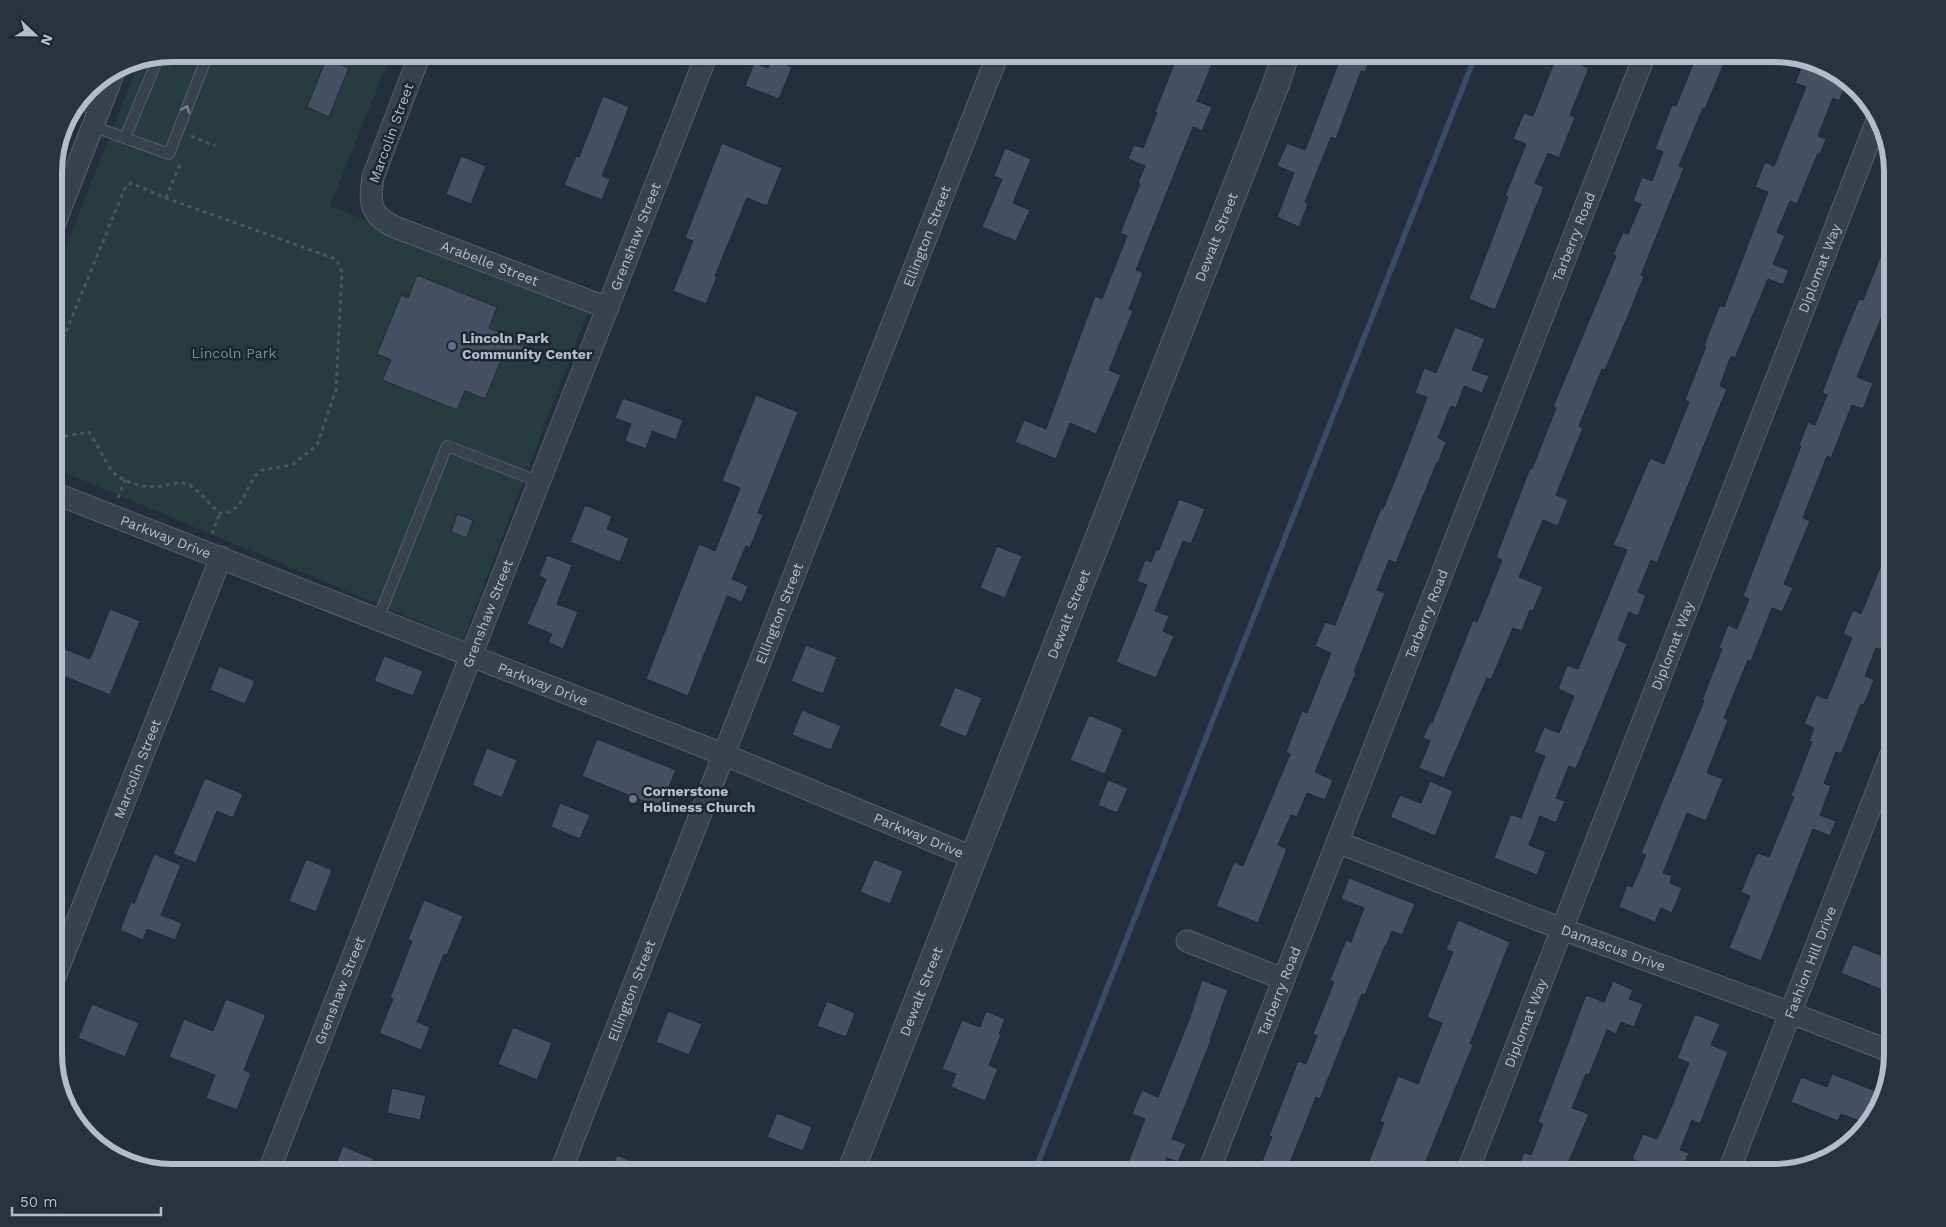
<svg xmlns="http://www.w3.org/2000/svg" width="1946" height="1227" viewBox="0 0 1946 1227" font-family="'Work Sans',sans-serif">
  <style>
    .green { fill: #263c3f }
    .water { fill: #394c67 }
    .lines { fill: none; stroke-linecap: round; stroke-linejoin: round }
    .stream { stroke: #394c67; stroke-width: 5.5 }
    .building { fill: #455162; stroke: #1f2835 }
    .service-casing { stroke: #565f6c; stroke-width: 12 }
    .minor-casing { stroke: #565f6c; stroke-width: 23 }
    .tertiary-casing { stroke: #565f6c; stroke-width: 28 }
    .path { stroke: #44595c; stroke-width: 3; stroke-dasharray: 4 4; stroke-linecap: butt }
    .service { stroke: #38414e; stroke-width: 10 }
    .minor { stroke: #38414e; stroke-width: 21 }
    .tertiary { stroke: #38414e; stroke-width: 26 }
    .oneway { stroke: #7c8592 }
    .service-dot { fill: #5c6f8a; stroke: #1d2633; stroke-width: 2 }
    .worship-dot { fill: #6b7280; stroke: #1d2633; stroke-width: 2 }
    .labels { text-anchor: middle; stroke-width: 5; stroke-linejoin: round; paint-order: stroke }
    .street-label { font-size: 14px; fill: #b4bcc9; stroke: #1d2633 }
    .poi-label { font-size: 14px; font-weight: bold; fill: #b4bcc9; stroke: #1d2633; text-anchor: start }
    .park-label { font-size: 14px; fill: #6b9a76; stroke: #1d2633 }
    .rim { fill: none; stroke: #b4bcc9; stroke-width: 6 }
  </style>
  <rect width="100%" height="100%" fill="#242f3e"/>
  <polygon class="green" points="173,54 391,54 330,206 589,309 463,640 54,468 54,277 140,60"/>
  <polygon class="water" points="259,54 293,54 288,65"/>
  <g class="lines">
    <polyline class="stream" points="1034,1173 1476,54"/>
  </g>
  <g class="building">
    <polygon points="1178,54 1216,54 1197,101 1212,107 1202,131 1193,127 1136,270 1143,273 1129,309 1133,311 1109,370 1121,375 1096,434 1070,423 1056,459 1015,442 1024,420 1046,429 1095,296 1102,299 1127,236 1120,233 1140,184 1138,183 1145,166 1128,159 1134,145 1143,148 1157,113 1155,112"/>
    <polygon points="1342,54 1372,54 1365,72 1361,71 1336,139 1331,137 1305,202 1308,204 1299,227 1277,217 1294,173 1277,166 1287,143 1305,150"/>
    <polygon points="1697,54 1728,54 1705,109 1703,108 1679,166 1684,168 1641,275 1644,276 1628,316 1605,370 1602,369 1579,426 1583,428 1556,495 1568,500 1558,526 1543,520 1519,577 1543,587 1533,611 1530,610 1522,631 1513,628 1491,680 1487,678 1444,778 1419,768 1430,741 1423,738 1430,722 1432,723 1473,620 1477,622 1502,560 1496,557 1530,468 1532,469 1556,408 1553,407 1616,256 1613,255 1623,232 1628,234 1641,204 1633,201 1642,177 1652,181 1663,152 1655,149 1672,105 1676,106"/>
    <polygon points="1557,55 1589,68 1570,115 1575,117 1559,158 1548,153 1535,183 1544,187 1495,310 1469,299 1508,197 1505,196 1526,144 1513,139 1524,113 1533,116"/>
    <polygon points="326,59 349,68 329,117 307,107"/>
    <polygon points="772,59 792,67 779,99 745,86 754,63 768,68"/>
    <polygon points="1803,63 1839,74 1847,82 1839,101 1833,98 1818,136 1826,139 1820,154 1818,153 1797,204 1790,201 1777,232 1785,236 1773,264 1789,270 1783,285 1768,279 1735,358 1731,356 1720,386 1727,389 1717,413 1657,563 1651,560 1638,592 1646,595 1638,616 1629,612 1618,640 1627,644 1576,769 1569,766 1556,798 1565,801 1556,823 1540,816 1529,845 1546,852 1537,875 1494,858 1511,814 1521,818 1545,756 1534,752 1544,727 1559,733 1574,696 1558,689 1567,665 1578,669 1627,550 1613,545 1650,458 1664,464 1689,402 1685,400 1706,346 1704,345 1720,305 1724,307 1768,192 1755,187 1765,162 1774,166 1806,87 1795,83"/>
    <polygon points="603,96 629,107 602,176 610,179 602,200 564,185 576,156 579,157"/>
    <polygon points="722,143 782,168 767,206 747,198 715,276 717,277 706,304 673,291 693,241 685,238"/>
    <polygon points="1005,148 1031,159 1013,203 1030,210 1016,241 982,227 1002,179 994,176"/>
    <polygon points="461,156 486,166 471,204 446,194"/>
    <polygon points="1892,228 1892,303 1888,301 1857,377 1873,383 1863,409 1852,405 1831,458 1827,456 1803,518 1810,521 1784,584 1793,588 1782,612 1772,608 1751,661 1748,660 1724,718 1728,720 1707,773 1723,779 1706,821 1687,813 1663,873 1672,876 1670,883 1682,888 1672,913 1661,908 1655,922 1619,907 1627,885 1632,887 1646,855 1641,853 1704,701 1702,700 1722,649 1719,648 1728,625 1737,629 1749,599 1743,596 1801,446 1799,445 1808,422 1815,425 1827,395 1822,393 1841,343 1859,299 1863,300"/>
    <polygon points="417,275 497,307 489,328 525,342 519,356 505,351 485,399 465,391 457,410 382,380 391,360 377,354 401,295 408,298"/>
    <polygon points="1455,327 1485,339 1472,370 1489,376 1482,393 1464,386 1456,408 1451,406 1438,438 1446,442 1438,463 1437,462 1396,563 1389,560 1377,590 1385,593 1354,672 1356,673 1315,772 1333,780 1325,800 1307,793 1297,817 1291,815 1278,845 1287,849 1258,923 1216,906 1234,862 1243,866 1290,754 1286,752 1302,711 1307,713 1331,653 1315,646 1325,622 1335,625 1381,508 1383,509 1407,450 1427,397 1415,393 1424,368 1436,373"/>
    <polygon points="756,395 798,412 758,513 763,515 750,548 746,546 732,579 748,586 742,602 727,596 688,696 646,679 699,544 715,551 740,488 722,481"/>
    <polygon points="623,398 683,420 676,440 652,431 646,449 625,441 631,424 615,418"/>
    <polygon points="1179,499 1205,509 1191,544 1183,541 1155,611 1169,616 1163,631 1174,636 1156,678 1116,662 1147,585 1137,581 1145,560 1151,562 1156,550 1159,550"/>
    <polygon points="585,505 612,516 607,529 629,538 620,562 570,542"/>
    <polygon points="457,514 473,520 467,538 451,532"/>
    <polygon points="1892,538 1892,624 1882,650 1876,648 1865,676 1874,680 1864,705 1861,704 1841,754 1836,752 1824,783 1831,786 1820,815 1836,821 1830,836 1813,829 1761,961 1729,948 1750,896 1741,892 1757,853 1769,857 1794,797 1791,796 1812,742 1809,741 1814,728 1804,724 1816,695 1827,699 1852,638 1843,634 1853,610 1861,614"/>
    <polygon points="997,546 1022,556 1005,598 980,588"/>
    <polygon points="547,555 572,565 557,604 578,612 563,649 548,642 552,634 527,624 546,579 539,576"/>
    <polygon points="110,609 140,621 110,695 54,672 62,648 90,659"/>
    <polygon points="806,645 837,657 823,694 791,681"/>
    <polygon points="384,656 423,671 413,696 374,681"/>
    <polygon points="219,666 255,681 245,704 210,690"/>
    <polygon points="955,687 982,698 966,737 939,726"/>
    <polygon points="802,710 841,726 831,750 792,735"/>
    <polygon points="1089,715 1123,729 1105,774 1070,760"/>
    <polygon points="597,739 676,770 660,808 582,776"/>
    <polygon points="487,748 517,760 502,798 472,785"/>
    <polygon points="205,778 243,794 233,818 217,811 196,863 173,854"/>
    <polygon points="1108,780 1128,788 1117,813 1098,805"/>
    <polygon points="1430,781 1453,791 1435,836 1390,817 1400,795 1421,803"/>
    <polygon points="560,803 590,815 580,839 551,827"/>
    <polygon points="154,854 181,865 161,915 182,923 175,940 147,929 143,940 120,930 131,902 134,904"/>
    <polygon points="306,859 332,870 316,912 289,901"/>
    <polygon points="874,859 903,871 890,904 860,892"/>
    <polygon points="1349,878 1415,904 1402,935 1392,931 1386,946 1385,946 1365,995 1362,994 1320,1099 1316,1097 1286,1173 1257,1173 1272,1137 1269,1136 1298,1061 1306,1064 1317,1036 1313,1034 1334,982 1330,980 1346,940 1351,942 1364,908 1341,899"/>
    <polygon points="424,900 463,916 447,955 444,954 417,1022 430,1027 421,1050 379,1033 393,999 390,998 412,941 408,939"/>
    <polygon points="1458,920 1510,942 1470,1044 1473,1045 1421,1173 1382,1173 1384,1167 1369,1161 1384,1123 1380,1121 1398,1076 1418,1084 1442,1023 1427,1017 1453,952 1446,950"/>
    <polygon points="1853,944 1892,960 1892,994 1841,973"/>
    <polygon points="1202,980 1228,990 1210,1040 1211,1040 1172,1139 1186,1144 1178,1162 1167,1158 1161,1173 1124,1173 1145,1119 1132,1114 1142,1090 1158,1097 1189,1020"/>
    <polygon points="1613,981 1633,990 1629,999 1643,1004 1634,1027 1621,1022 1616,1034 1607,1030 1589,1075 1586,1074 1572,1108 1589,1114 1564,1173 1516,1173 1524,1152 1531,1155 1543,1124 1538,1122 1586,995 1604,1002"/>
    <polygon points="226,999 266,1015 244,1070 251,1073 237,1110 206,1098 215,1075 169,1057 184,1019 213,1031"/>
    <polygon points="827,1001 855,1013 846,1037 817,1026"/>
    <polygon points="92,1004 139,1023 125,1057 78,1038"/>
    <polygon points="668,1011 702,1024 689,1055 656,1042"/>
    <polygon points="986,1011 1005,1019 999,1034 1001,1035 989,1065 998,1069 985,1101 951,1087 956,1074 942,1069 962,1020 980,1027"/>
    <polygon points="1695,1014 1720,1024 1711,1045 1728,1052 1700,1124 1692,1120 1680,1150 1689,1153 1680,1173 1643,1173 1646,1165 1632,1159 1643,1134 1657,1139 1666,1120 1689,1063 1677,1058"/>
    <polygon points="513,1027 552,1043 537,1080 498,1064"/>
    <polygon points="1832,1074 1881,1093 1872,1120 1868,1124 1841,1114 1838,1121 1791,1102 1801,1077 1827,1087"/>
    <polygon points="392,1088 426,1096 420,1120 387,1113"/>
    <polygon points="777,1113 812,1127 803,1151 767,1137"/>
    <polygon points="343,1146 374,1159 368,1173 332,1173"/>
    <polygon points="617,1155 660,1173 610,1173"/>
  </g>
  <g class="lines">
    <defs>
      <g id="service">
        <polyline points="92,126 169,154 208,54"/>
        <polyline points="125,138 159,56"/>
        <polyline points="378,619 447,446 540,482"/>
      </g>
      <g id="minor">
        <path id="s1" d="M420,54L373,177C369,204 370,215 395,227L608,308"/>
        <polyline points="81,99 100,106"/>
        <polyline points="54,225 114,72"/>
        <path id="s2" d="M54,493L725,755L974,858"/>
        <path id="s3" d="M1337,842L1562,929L1791,1013L1892,1052"/>
        <polyline points="1187,941 1283,979"/>
        <path id="s4" d="M54,979L221,557"/>
        <path id="s5" d="M268,1173L707,54"/>
        <path id="s6" d="M560,1173L998,54"/>
        <path id="s7" d="M1208,1173L1645,54"/>
        <path id="s8" d="M1467,1173L1878,118"/>
        <path id="s9" d="M1728,1173L1892,752"/>
      </g>
      <g id="tertiary">
        <path id="s10" d="M850,1173L1276,84L1286,54"/>
      </g>
    </defs>
    <use href="#service" class="service-casing"/>
    <use href="#minor" class="minor-casing"/>
    <use href="#tertiary" class="tertiary-casing"/>
    <g class="path">
      <polyline points="191,136 215,146"/>
      <polyline points="166,198 180,164"/>
      <path d="M54,361L125,188L131,183L166,198L336,259L342,272L336,390L317,445L292,465L262,470L255,476L239,505L230,512L220,513C209,505 198,487 184,483C176,482 168,485 161,486C146,489 124,483 113,472C105,463 97,443 89,432L54,438"/>
      <polyline points="118,498 125,480"/>
      <polyline points="212,534 220,513"/>
    </g>
    <use href="#service" class="service"/>
    <use href="#minor" class="minor"/>
    <use href="#tertiary" class="tertiary"/>
  </g>
  <defs><path id="oneway-chevron" d="M-2-3.5L2.5 0L-2 3.5" fill="none" stroke-width="1.6" stroke-linecap="round" stroke-linejoin="round" transform="scale(1.25)"/></defs>
  <use class="oneway" href="#oneway-chevron" transform="translate(186 109) rotate(-68)"/>
  <circle class="service-dot" cx="452" cy="346" r="5"/>
  <circle class="worship-dot" cx="633" cy="799" r="5"/>
  <g class="labels">
    <g class="street-label">
      <text transform="translate(391 133) rotate(-70)" y="5">Marcolin Street</text>
      <text dy="5" stroke="none"><textPath href="#s6" startOffset="1006">Ellington Street</textPath></text>
      <text dy="5" stroke="none"><textPath href="#s7" startOffset="1005">Tarberry Road</textPath></text>
      <text dy="5" stroke="none"><textPath href="#s5" startOffset="1006">Grenshaw Street</textPath></text>
      <text dy="5" stroke="none"><textPath href="#s10" startOffset="1005">Dewalt Street</textPath></text>
      <text dy="5" stroke="none"><textPath href="#s1" startOffset="294">Arabelle Street</textPath></text>
      <text dy="5" stroke="none"><textPath href="#s8" startOffset="971">Diplomat Way</textPath></text>
      <text dy="5" stroke="none"><textPath href="#s2" startOffset="120">Parkway Drive</textPath></text>
      <text dy="5" stroke="none"><textPath href="#s7" startOffset="600">Tarberry Road</textPath></text>
      <text dy="5" stroke="none"><textPath href="#s5" startOffset="601">Grenshaw Street</textPath></text>
      <text dy="5" stroke="none"><textPath href="#s6" startOffset="601">Ellington Street</textPath></text>
      <text dy="5" stroke="none"><textPath href="#s10" startOffset="600">Dewalt Street</textPath></text>
      <text dy="5" stroke="none"><textPath href="#s8" startOffset="566">Diplomat Way</textPath></text>
      <text dy="5" stroke="none"><textPath href="#s2" startOffset="525">Parkway Drive</textPath></text>
      <text dy="5" stroke="none"><textPath href="#s4" startOffset="226">Marcolin Street</textPath></text>
      <text dy="5" stroke="none"><textPath href="#s2" startOffset="930">Parkway Drive</textPath></text>
      <text dy="5" stroke="none"><textPath href="#s3" startOffset="296">Damascus Drive</textPath></text>
      <text dy="5" stroke="none"><textPath href="#s9" startOffset="226">Fashion Hill Drive</textPath></text>
      <text dy="5" stroke="none"><textPath href="#s5" startOffset="196">Grenshaw Street</textPath></text>
      <text dy="5" stroke="none"><textPath href="#s6" startOffset="196">Ellington Street</textPath></text>
      <text dy="5" stroke="none"><textPath href="#s10" startOffset="195">Dewalt Street</textPath></text>
      <text dy="5" stroke="none"><textPath href="#s7" startOffset="195">Tarberry Road</textPath></text>
      <text dy="5" stroke="none"><textPath href="#s8" startOffset="161">Diplomat Way</textPath></text>
    </g>
    <g class="poi-label">
      <text x="462" y="343">Lincoln Park<tspan x="462" dy="16">Community Center</tspan></text>
      <text x="643" y="796">Cornerstone<tspan x="643" dy="16">Holiness Church</tspan></text>
    </g>
    <g class="park-label">
      <text x="234" y="358">Lincoln Park</text>
    </g>
  </g>
  <path d="M0 0H1946V1227H0ZM172 62H1774A110 110 0 0 1 1884 172V1054A110 110 0 0 1 1774 1164H172A110 110 0 0 1 62 1054V172A110 110 0 0 1 172 62Z" fill="#29323f" fill-rule="evenodd"/>
  <path class="rim" d="M172 62H1774A110 110 0 0 1 1884 172V1054A110 110 0 0 1 1774 1164H172A110 110 0 0 1 62 1054V172A110 110 0 0 1 172 62Z"/>
  <g transform="translate(35 35) rotate(112)" stroke="#1d2633" stroke-width="4" paint-order="stroke">
  <path d="M0-4L9 19L0 12L-9 19Z" fill="#b4bcc9"/>
  <text y="-8" font-size="14" font-weight="bold" text-anchor="middle" fill="#b4bcc9">N</text>
  </g>
  <path d="M12 1207v8h149v-8" fill="none" stroke="#b4bcc9" stroke-width="2.5"/>
  <text x="20" y="1207" font-size="15" fill="#b4bcc9" stroke="#1d2633" stroke-width="4" paint-order="stroke">50 m</text>
</svg>
